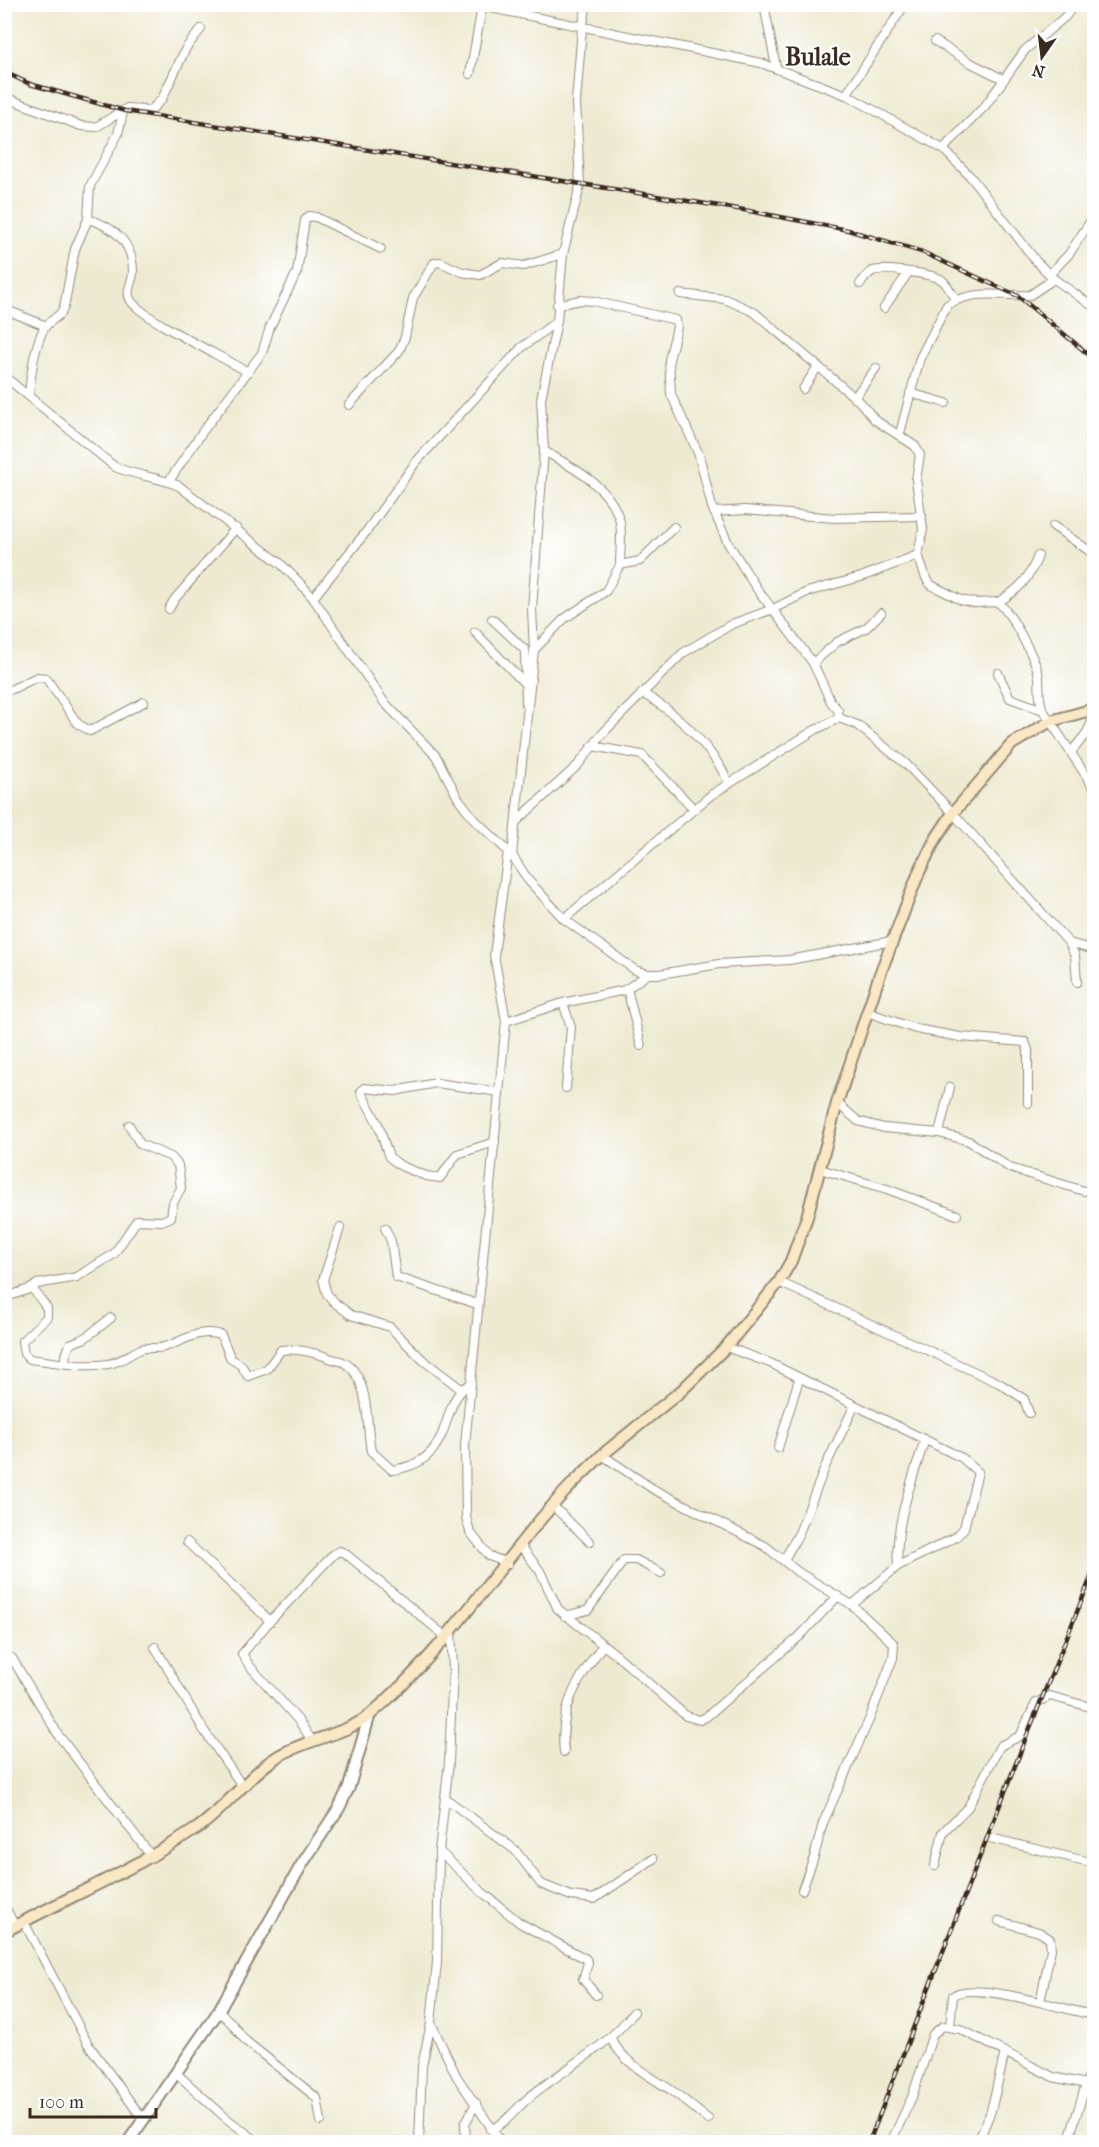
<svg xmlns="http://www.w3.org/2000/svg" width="1099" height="2147" viewBox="0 0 1099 2147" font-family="'IM FELL French Canon',serif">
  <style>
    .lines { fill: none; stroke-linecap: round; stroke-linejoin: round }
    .minor-casing { stroke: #948a78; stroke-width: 10 }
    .tertiary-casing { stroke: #948a78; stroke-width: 14 }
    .secondary-casing { stroke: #948a78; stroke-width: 14 }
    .minor { stroke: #fff; stroke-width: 8 }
    .tertiary { stroke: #fff; stroke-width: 10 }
    .secondary { stroke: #fae7c3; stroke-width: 10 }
    .rail-casing { stroke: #3b2a1e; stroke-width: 4.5 }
    .rail { stroke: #fff; stroke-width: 2; stroke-dasharray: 7; stroke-linecap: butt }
    .labels { text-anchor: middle; stroke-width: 4.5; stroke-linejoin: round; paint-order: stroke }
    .quarter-label { font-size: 24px; font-weight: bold; fill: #3b2a1e; stroke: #fff }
  </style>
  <rect width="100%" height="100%" fill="#fff"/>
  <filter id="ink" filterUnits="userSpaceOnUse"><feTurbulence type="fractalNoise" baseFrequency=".0167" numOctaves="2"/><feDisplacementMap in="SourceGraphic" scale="12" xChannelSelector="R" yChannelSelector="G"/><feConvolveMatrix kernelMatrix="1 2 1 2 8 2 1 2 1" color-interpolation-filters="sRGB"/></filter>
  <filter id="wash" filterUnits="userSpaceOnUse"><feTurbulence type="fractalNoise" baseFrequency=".008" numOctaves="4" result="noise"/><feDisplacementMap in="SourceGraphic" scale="24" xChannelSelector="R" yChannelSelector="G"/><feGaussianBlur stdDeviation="1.35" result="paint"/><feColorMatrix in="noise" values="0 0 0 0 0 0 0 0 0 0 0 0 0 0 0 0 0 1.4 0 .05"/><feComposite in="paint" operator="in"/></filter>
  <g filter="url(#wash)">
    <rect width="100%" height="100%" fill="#eeead2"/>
  </g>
  <g filter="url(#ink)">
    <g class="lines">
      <defs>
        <g id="minor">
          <polyline points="471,4 761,63 849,96 943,149 970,176 1036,261 1054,279 1094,307"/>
          <polyline points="764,4 776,67"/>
          <polyline points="935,41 971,63 1003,79"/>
          <polyline points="470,74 482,7"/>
          <polyline points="846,95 905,4"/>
          <polyline points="4,97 81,126 96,127 127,108 150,111 162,99 186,48 201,29"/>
          <polyline points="943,149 985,106 1025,50 1065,17 1075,4"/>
          <path d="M88,219C115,227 134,244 133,274C132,283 125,292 131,301C146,321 223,357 248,372"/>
          <polyline points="1050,274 1069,254 1094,216"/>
          <path d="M860,284C864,279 867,274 873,271C883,267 934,274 942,280C948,285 952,294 956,300"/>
          <path d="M680,294L725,299L754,312L860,402L875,420L915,446L920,455L916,480L923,529L918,555L926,578L931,585L961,600L975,603L998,602C1011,613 1037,661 1039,677C1040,690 1038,698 1043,710L1094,788"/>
          <polyline points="557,305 580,300 593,301 676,320 677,327 669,360 671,394 699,455 712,507 728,543 757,589 813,663 831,702 838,710 839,718"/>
          <polyline points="884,308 908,273"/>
          <polyline points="4,309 46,326"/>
          <path d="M4,376L115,467C136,476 159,477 179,486L280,563L300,583L313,598L384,702L436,756L458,798L475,820L512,855L528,880L564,919L635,970L648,974H660L719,964L789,960L892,941"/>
          <polyline points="803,389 817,368"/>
          <polyline points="910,393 946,403"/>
          <path d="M29,396C30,378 35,342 45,327C51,319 61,317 64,307L75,249L88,219L90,186L118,134L123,112"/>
          <polyline points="854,398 876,368"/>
          <polyline points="349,405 399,351 405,337 413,298 434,263 440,262 462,272 480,275 502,263 524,266 563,254"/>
          <path d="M900,433L920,358L947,305C977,288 999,297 1030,295L1054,279"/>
          <path d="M544,451C572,467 608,485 619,518C623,531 620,550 620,565"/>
          <polyline points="169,481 203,431 262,353 270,327 297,272 305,220 309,216 316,217 381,249"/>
          <polyline points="714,512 745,510 834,518 922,516"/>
          <polyline points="1053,526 1094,554"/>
          <polyline points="313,598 366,532 416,462 521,348 557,321"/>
          <path d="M998,602C1019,590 1029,579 1038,556"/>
          <polyline points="169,609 174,600 236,528"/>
          <polyline points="492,619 525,650 526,704"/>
          <polyline points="475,632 525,684"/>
          <polyline points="534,650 564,619 606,591 620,565 640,561 674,527"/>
          <polyline points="813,663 837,642 866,628 881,613"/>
          <polyline points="998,673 1010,698 1043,710"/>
          <polyline points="4,693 37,677 46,678 78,724 90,731 144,702"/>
          <path d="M642,693C680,715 708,743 729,782"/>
          <polyline points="592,746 642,755 694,809"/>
          <polyline points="1072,751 1086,734 1094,718"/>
          <polyline points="518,820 578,765 603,733 683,653 732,624 773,609 807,592 861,577 918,555"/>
          <polyline points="512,855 534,650 532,609 544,451 541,399 557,321 563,254 580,186 576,102 582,28 587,4"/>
          <polyline points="564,919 711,795 815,730 839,718 857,725 906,764 953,813 1069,943 1094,950"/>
          <polyline points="1069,943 1075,956 1077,982"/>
          <polyline points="627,988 641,1046"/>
          <polyline points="563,1003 571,1027 566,1088"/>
          <polyline points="867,1012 916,1029 960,1037 1025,1042 1028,1050 1028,1103"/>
          <polyline points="506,1021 563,1003 625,990 648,974"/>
          <polyline points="837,1103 858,1121 884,1128 939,1133 969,1141 1010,1168 1084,1191"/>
          <polyline points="939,1133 950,1087"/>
          <polyline points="495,1142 457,1154 440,1178 426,1176 401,1166 389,1157 378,1124 361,1092 364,1088 395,1091 436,1083 499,1092"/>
          <polyline points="820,1169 887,1189 957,1215"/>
          <polyline points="340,1228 323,1280 327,1294 335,1303 351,1315 390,1327 423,1360 461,1389"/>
          <polyline points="385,1228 391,1241 396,1277 477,1304"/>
          <polyline points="779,1282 999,1383 1024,1399 1029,1413"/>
          <polyline points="32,1288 37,1284 77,1277 114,1254 137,1220 162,1221 171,1217 173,1203 181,1188 178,1165 171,1157 140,1144 129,1125"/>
          <path d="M4,1298L32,1288L47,1308V1317L22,1341L24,1354L30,1359C56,1362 82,1368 108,1364C122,1362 129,1354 141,1349C149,1346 156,1350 164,1347C184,1341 199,1328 221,1335L231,1359L241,1365L248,1376L267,1369L281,1350C297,1348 312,1352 327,1357C333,1360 340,1360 345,1363C370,1378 366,1425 371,1451L392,1470C459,1461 436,1403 469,1385"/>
          <polyline points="726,1347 770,1363 962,1458 978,1472 964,1528 956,1537 898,1566 852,1605"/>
          <polyline points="67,1364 65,1358 70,1344 85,1338 111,1318"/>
          <polyline points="778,1448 799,1379"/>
          <polyline points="602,1455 653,1489 765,1546 798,1572 852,1605 894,1644 893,1658 869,1720 823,1823 814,1857 802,1890"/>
          <polyline points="552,1505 590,1542"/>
          <polyline points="187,1542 270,1621"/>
          <polyline points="521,1546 540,1571 558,1609 620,1658 686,1716 700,1720 706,1717 799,1637 838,1596"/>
          <polyline points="784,1560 799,1533 826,1465 854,1407"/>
          <polyline points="508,1563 489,1556 470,1532 466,1517 465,1445 506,1021 494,955 508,851"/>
          <path d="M898,1566C894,1524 912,1482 924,1442"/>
          <polyline points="565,1616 588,1610 624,1560 636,1560 661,1573"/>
          <polyline points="155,1647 203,1729 243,1787"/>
          <polyline points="12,1658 59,1736 152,1857"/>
          <polyline points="311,1739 298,1720 249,1665 242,1654 270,1621 334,1554 340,1551 346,1554 445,1636"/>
          <path d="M564,1752C559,1708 577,1680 603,1645"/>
          <polyline points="445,1798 515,1850 541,1884 571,1896 594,1899 653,1859"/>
          <polyline points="990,1838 1094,1863"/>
          <polyline points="439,1851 482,1892 520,1923 586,1959 588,1963 583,1979 596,1995"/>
          <polyline points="935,1866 943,1832 968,1807 1000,1746 1020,1736 1036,1703 1050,1696 1094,1708"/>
          <polyline points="4,1905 15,1926"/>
          <polyline points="999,1921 1039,1932 1050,1939 1051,1949 1040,2002"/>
          <polyline points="24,1922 88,2044 142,2118"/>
          <path d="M218,2012C232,2020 236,2031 247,2042L317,2098L321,2121"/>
          <polyline points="431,2023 457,2077 501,2142"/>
          <path d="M950,2026L953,1996C970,1979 1069,2011 1094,2015"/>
          <path d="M611,2039C625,2064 648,2075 671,2090C684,2099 696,2110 708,2119"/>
          <polyline points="176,2073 226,2118 258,2142"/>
          <path d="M491,2130C506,2123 514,2111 526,2100C562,2069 605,2050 634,2012"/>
          <polyline points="419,2142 422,2066 431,2023 437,1962 439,1851 449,1762 453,1668 451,1631"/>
          <polyline points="466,2142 465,2124 476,2103"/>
          <polyline points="891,2142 912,2097 933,2034 943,2026 960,2029 1053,2077 1086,2084"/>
          <polyline points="978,2142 991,2111 1005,2052"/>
          <polyline points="1068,2142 1094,2059"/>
        </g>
        <polyline id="tertiary" points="128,2142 218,2012 302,1864 339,1808 349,1787 369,1717"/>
        <path id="secondary" d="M4,1932C68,1897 135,1869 196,1829C226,1809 247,1776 277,1757C305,1739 347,1735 371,1714C450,1647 503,1556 574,1482L602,1455L681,1391L726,1347L779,1282L791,1261L807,1217L837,1103L880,974L919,872L935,840L953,813L1012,744L1051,721L1094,709"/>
      </defs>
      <use href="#minor" class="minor-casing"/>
      <use href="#tertiary" class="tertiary-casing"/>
      <use href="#secondary" class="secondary-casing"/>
      <use href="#minor" class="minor"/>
      <use href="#tertiary" class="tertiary"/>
      <use href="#secondary" class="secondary"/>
      <defs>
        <g id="rail">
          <polyline points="4,72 30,84 125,111 744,210 848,230 922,252 1018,296 1094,359"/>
          <polyline points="869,2142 1025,1740 1094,1570"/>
        </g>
      </defs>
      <use href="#rail" class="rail-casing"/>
      <use href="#rail" class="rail"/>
    </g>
  </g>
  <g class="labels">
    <g class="quarter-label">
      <text x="818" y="65">Bulale</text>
    </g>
  </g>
  <rect width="1099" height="2147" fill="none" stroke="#fff" stroke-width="24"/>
  <g transform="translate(1042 57) rotate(194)" stroke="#ffffff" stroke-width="4.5" paint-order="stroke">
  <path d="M0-4.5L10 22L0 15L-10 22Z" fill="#3b2a1e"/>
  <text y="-9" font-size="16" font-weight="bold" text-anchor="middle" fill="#3b2a1e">N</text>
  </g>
  <path d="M30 2108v9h126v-9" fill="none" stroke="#3b2a1e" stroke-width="3"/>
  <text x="39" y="2108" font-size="18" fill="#3b2a1e" stroke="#ffffff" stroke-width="4.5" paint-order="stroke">100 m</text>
</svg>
